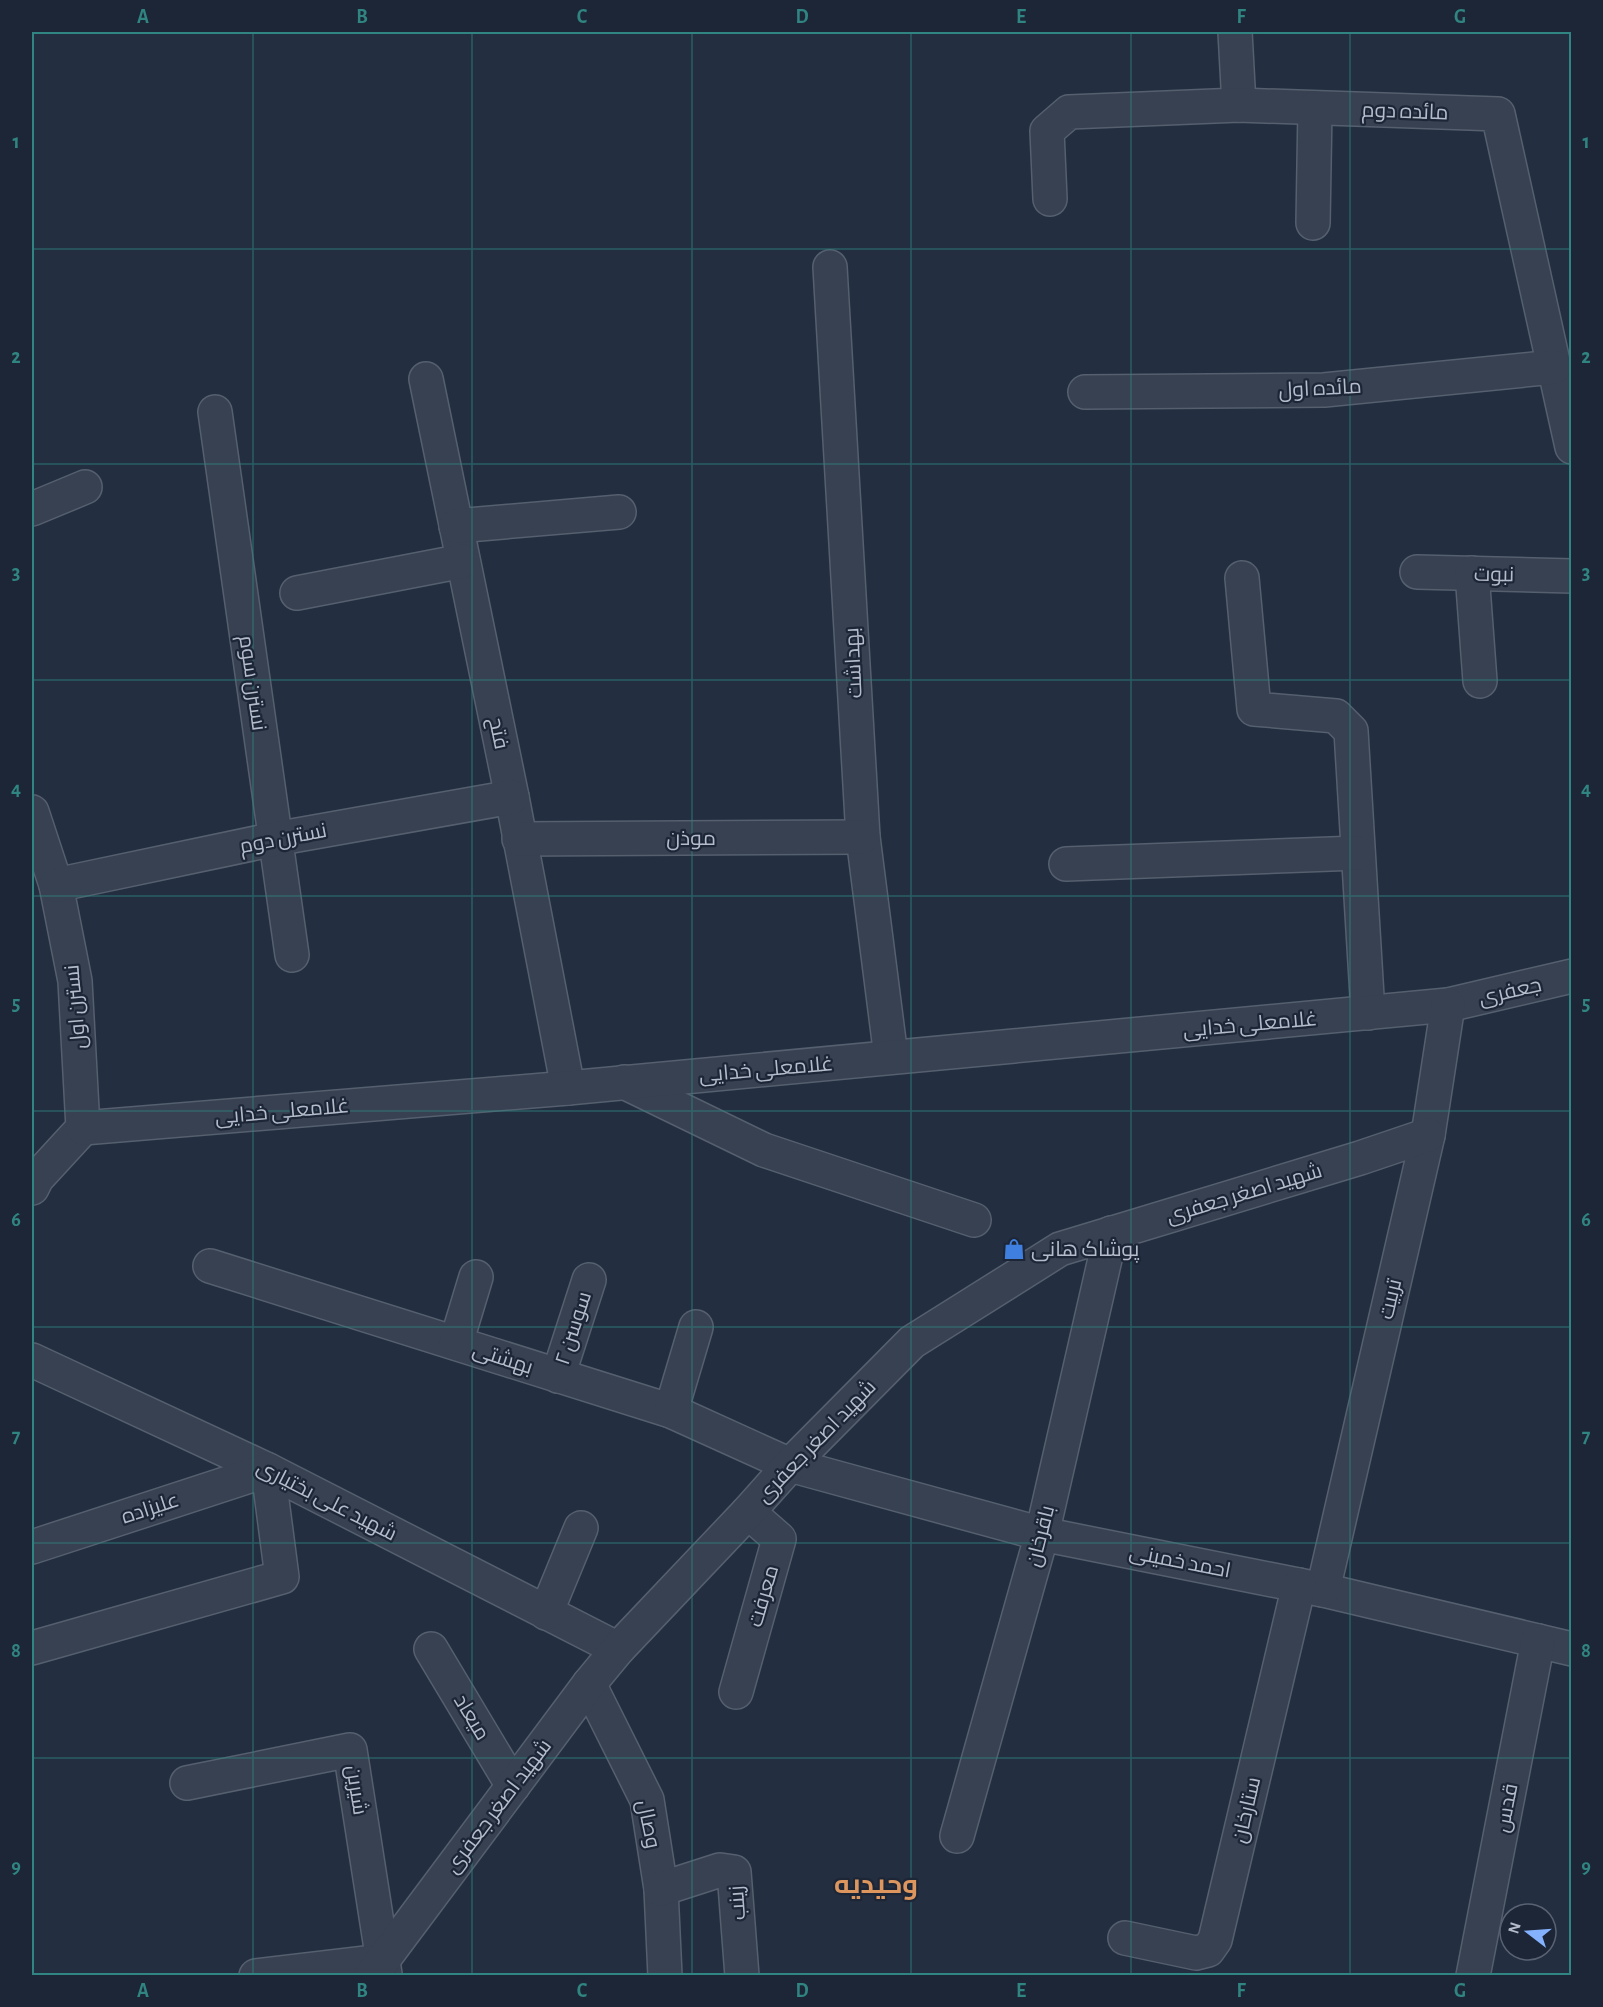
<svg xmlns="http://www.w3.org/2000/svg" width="1603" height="2007" viewBox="0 0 1603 2007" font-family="'Alegreya Sans',Cairo,sans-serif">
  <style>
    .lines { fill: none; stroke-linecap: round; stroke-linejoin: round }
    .minor-casing { stroke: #555f6e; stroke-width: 36 }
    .minor { stroke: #374151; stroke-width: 33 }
    .grid { fill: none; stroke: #308481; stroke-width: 1.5; stroke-opacity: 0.55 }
    .labels { text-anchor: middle; stroke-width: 4.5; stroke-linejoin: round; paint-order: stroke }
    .street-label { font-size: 21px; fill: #b4bccb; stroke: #1c2636 }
    .poi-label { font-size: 21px; fill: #b4bccb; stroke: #1c2636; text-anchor: start }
    .district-label { font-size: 27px; font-weight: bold; fill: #dd965d; stroke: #1c2636 }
    .neatline { fill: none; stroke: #308481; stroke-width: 2 }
    .grid-label { font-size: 20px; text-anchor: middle; font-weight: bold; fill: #308481 }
  </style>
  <rect width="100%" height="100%" fill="#232f41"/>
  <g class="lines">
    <defs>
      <g id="minor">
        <polyline points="1235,32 1239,105"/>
        <polyline points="1050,199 1047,131 1069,112 1239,105 1498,114 1572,447"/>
        <polyline points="1313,223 1315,108"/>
        <polyline points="830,267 863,837 891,1057"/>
        <polyline points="426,379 512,797 568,1088"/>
        <polyline points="1085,392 1324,390 1554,367"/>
        <polyline points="215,412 292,955"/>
        <polyline points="32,509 85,487"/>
        <polyline points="456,526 619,512"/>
        <polyline points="1417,572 1572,576"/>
        <polyline points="1472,573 1480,681"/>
        <polyline points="1242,578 1254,709 1336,716 1351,731 1368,1013"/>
        <polyline points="297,593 463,561"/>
        <polyline points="32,812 56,885 75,981 83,1128 37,1178 32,1188"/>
        <polyline points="519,839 863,837"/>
        <polyline points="1066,864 1358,853"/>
        <polyline points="56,885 275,839 512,797"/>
        <polyline points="624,1082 764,1150 974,1220"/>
        <polyline points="83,1128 568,1088 1448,1005 1572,976"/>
        <polyline points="210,1266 671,1411 790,1465 1042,1534 1323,1590 1572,1649"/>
        <polyline points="456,1343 476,1277"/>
        <polyline points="32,1360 268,1470 618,1649"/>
        <polyline points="558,1376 589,1280"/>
        <polyline points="671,1411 696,1327"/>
        <polyline points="32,1547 268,1470 282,1577 32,1648"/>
        <polyline points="1323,1590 1428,1135 1448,1005"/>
        <polyline points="546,1613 581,1528"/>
        <polyline points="431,1649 513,1786"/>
        <polyline points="589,1684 647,1800 661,1889 665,1976"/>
        <polyline points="736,1692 779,1539 748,1512"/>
        <polyline points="187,1783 350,1750 385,1974"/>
        <polyline points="957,1836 1042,1534 1111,1233"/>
        <polyline points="661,1889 720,1870 734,1872 742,1976"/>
        <polyline points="1125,1938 1196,1953 1208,1950 1215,1940 1299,1585"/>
        <polyline points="256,1976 383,1961"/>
        <polyline points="371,1976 589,1684 618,1649 748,1512 790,1465 912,1342 1060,1249 1360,1158 1428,1135"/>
        <polyline points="1473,1976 1538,1641"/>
      </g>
    </defs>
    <use href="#minor" class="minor-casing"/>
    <use href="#minor" class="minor"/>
  </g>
  <path class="grid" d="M253,32V1976M472,32V1976M692,32V1976M911,32V1976M1131,32V1976M1350,32V1976M32,249H1572M32,464H1572M32,680H1572M32,896H1572M32,1111H1572M32,1327H1572M32,1543H1572M32,1758H1572"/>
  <defs>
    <symbol id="shop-bare" viewBox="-9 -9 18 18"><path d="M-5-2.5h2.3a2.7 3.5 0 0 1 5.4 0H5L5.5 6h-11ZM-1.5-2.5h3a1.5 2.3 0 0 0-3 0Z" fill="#3f7fe0" stroke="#1c2636" stroke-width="2.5" paint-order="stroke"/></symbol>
  </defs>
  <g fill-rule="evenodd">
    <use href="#shop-bare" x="999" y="1234" width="30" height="30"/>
  </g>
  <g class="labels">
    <g class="street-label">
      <text transform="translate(1405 111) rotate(2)" y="7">مائده دوم</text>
      <text transform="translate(1320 388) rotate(-3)" y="7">مائده اول</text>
      <text transform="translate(1494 574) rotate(1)" y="7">نبوت</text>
      <text transform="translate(853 663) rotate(-93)" y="7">بهداشت</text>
      <text transform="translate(253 683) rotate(82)" y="7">نسترن سوم</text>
      <text transform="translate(499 733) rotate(78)" y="7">فتح</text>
      <text transform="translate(283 838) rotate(-11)" y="7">نسترن دوم</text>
      <text x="691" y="845">موذن</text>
      <text transform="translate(1510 991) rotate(-13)" y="7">جعفری</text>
      <text transform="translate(75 1007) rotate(-95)" y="7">نسترن اول</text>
      <text transform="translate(1250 1024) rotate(-5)" y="7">غلامعلی خدایی</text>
      <text transform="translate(766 1069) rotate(-5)" y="7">غلامعلی خدایی</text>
      <text transform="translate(282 1111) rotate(-5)" y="7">غلامعلی خدایی</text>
      <text transform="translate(1244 1193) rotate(-17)" y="7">شهید اصغر جعفری</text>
      <text transform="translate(1390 1299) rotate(-77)" y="7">تربیت</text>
      <text transform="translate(573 1328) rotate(-72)" y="7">سوسن ۲</text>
      <text transform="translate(503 1358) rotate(18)" y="7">بهشتی</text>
      <text transform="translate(816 1441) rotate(-46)" y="7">شهید اصغر جعفری</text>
      <text transform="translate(327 1500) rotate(27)" y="7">شهید علی بختیاری</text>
      <text transform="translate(150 1508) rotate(-18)" y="7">علیزاده</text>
      <text transform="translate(1040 1536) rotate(-76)" y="7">باقرخان</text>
      <text transform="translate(1180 1561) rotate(11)" y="7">احمد خمینی</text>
      <text transform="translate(763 1596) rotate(-74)" y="7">معرفت</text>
      <text transform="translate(472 1717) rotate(59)" y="7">میعاد</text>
      <text transform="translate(357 1790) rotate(81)" y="7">شیرین</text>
      <text transform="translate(498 1806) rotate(-53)" y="7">شهید اصغر جعفری</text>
      <text transform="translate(1506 1808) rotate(-79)" y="7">قدس</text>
      <text transform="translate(1246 1810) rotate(-77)" y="7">ستارخان</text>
      <text transform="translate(649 1824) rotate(78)" y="7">وصال</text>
      <text transform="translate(737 1903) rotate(-94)" y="7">زینب</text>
    </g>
    <g class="poi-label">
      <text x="1031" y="1256">پوشاک هانی</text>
    </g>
    <g class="district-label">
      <text x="876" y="1893">وحیدیه</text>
    </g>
  </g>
  <rect width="1603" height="2007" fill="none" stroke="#1c2636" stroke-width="66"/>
  <g transform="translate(1528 1932) rotate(287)"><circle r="28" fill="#1c2636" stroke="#596272" stroke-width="1.5"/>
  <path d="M0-4.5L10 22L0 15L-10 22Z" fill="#85b2ff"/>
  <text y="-9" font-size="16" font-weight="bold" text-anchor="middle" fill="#b4bccb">N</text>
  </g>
  <rect x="33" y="33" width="1537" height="1941" class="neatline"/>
  <g class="grid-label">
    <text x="143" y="23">A</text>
    <text x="362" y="23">B</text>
    <text x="582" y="23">C</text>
    <text x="802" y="23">D</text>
    <text x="1021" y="23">E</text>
    <text x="1241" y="23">F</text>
    <text x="1460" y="23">G</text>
    <text x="16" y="148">1</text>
    <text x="1586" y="148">1</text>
    <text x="16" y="363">2</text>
    <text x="1586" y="363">2</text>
    <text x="16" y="579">3</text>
    <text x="1586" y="579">3</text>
    <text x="16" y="795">4</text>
    <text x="1586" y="795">4</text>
    <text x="16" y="1010">5</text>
    <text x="1586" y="1010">5</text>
    <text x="16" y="1226">6</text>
    <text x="1586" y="1226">6</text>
    <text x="16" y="1442">7</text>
    <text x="1586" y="1442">7</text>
    <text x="16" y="1657">8</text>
    <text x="1586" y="1657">8</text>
    <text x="16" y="1873">9</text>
    <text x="1586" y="1873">9</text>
    <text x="143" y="1997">A</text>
    <text x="362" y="1997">B</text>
    <text x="582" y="1997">C</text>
    <text x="802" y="1997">D</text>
    <text x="1021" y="1997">E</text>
    <text x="1241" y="1997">F</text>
    <text x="1460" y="1997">G</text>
  </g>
</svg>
